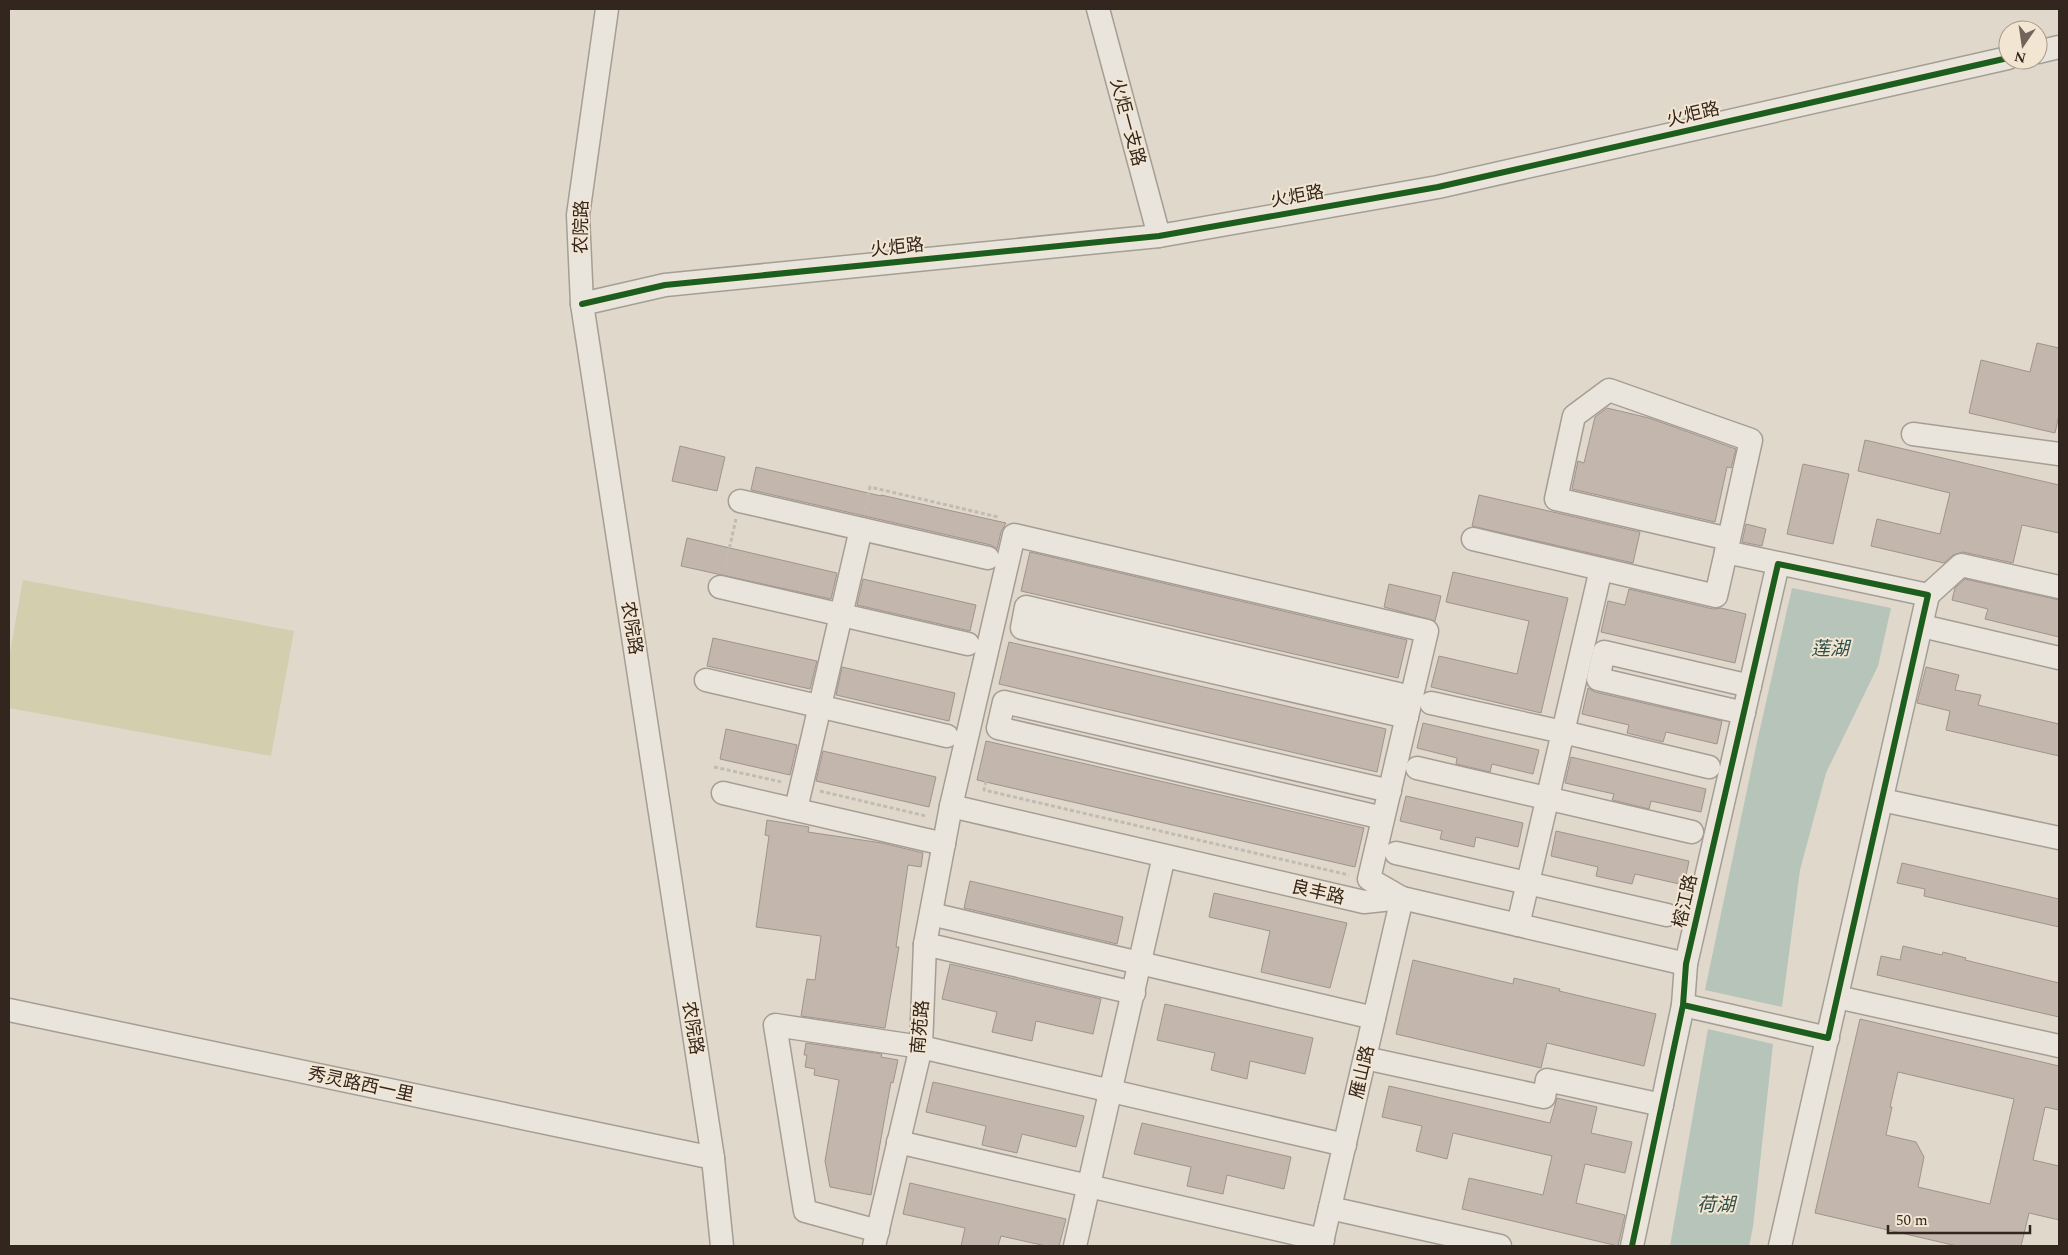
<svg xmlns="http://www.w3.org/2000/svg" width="2068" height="1255" viewBox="0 0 2068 1255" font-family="Spectral,'Noto Sans SC',serif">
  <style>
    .green { fill: #d2ceae }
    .water { fill: #b6c4ba }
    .building { fill: #c3b6ac; stroke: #a0948b; fill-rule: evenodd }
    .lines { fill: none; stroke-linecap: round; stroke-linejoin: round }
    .minor-casing { stroke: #a59e95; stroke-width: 25 }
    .path { stroke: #c1bbb3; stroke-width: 3; stroke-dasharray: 4 2.5; stroke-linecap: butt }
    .minor { stroke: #e9e4dc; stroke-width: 22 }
    .cycleway-casing { stroke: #f2e5d1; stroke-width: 9 }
    .cycleway { stroke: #1b5e20; stroke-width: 6 }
    .labels { text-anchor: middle; stroke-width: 4; stroke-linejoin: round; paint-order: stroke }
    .street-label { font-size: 18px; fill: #33261e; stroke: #f2e5d1 }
    .water-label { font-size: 19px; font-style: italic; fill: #2e514b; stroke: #f2e5d1 }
  </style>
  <rect width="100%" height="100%" fill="#e0d8cb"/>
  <polygon class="green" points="23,580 294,631 271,756 9,708 9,658"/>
  <g class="water">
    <polygon points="1792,588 1891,608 1878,666 1826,773 1800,870 1782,1007 1705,990 1757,742"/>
    <polygon points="1708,1029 1773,1044 1753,1227 1749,1246 1670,1246"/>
  </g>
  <g class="building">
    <polygon points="2037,343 2059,348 2059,415 2055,433 1969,413 1981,360 2030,372"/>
    <polygon points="1607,408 1649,418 1736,449 1731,468 1727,467 1715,522 1572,489 1578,461 1584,463 1595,417"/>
    <polygon points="1865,440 2059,485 2059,533 2022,525 2013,563 1963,552 1953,555 1944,563 1871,546 1877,519 1940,534 1950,493 1858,471"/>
    <polygon points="680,446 725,457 717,491 672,481"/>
    <polygon points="1803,464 1849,474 1833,544 1787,534"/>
    <polygon points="756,467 881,496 881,495 1006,523 1001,532 997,549 991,545 751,490"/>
    <polygon points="1479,495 1640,532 1633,563 1472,526"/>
    <polygon points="1746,524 1766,529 1762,546 1742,542"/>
    <polygon points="687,538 837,573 831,599 681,566"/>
    <polygon points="1030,552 1407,640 1398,678 1021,591"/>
    <polygon points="1453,572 1568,598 1541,713 1431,687 1439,656 1517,674 1529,621 1446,602"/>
    <polygon points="863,579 976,605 970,631 857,605"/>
    <polygon points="1965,579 2059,600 2059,637 1985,619 1988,609 1952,600 1955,588"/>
    <polygon points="1389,584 1441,596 1435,621 1384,607"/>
    <polygon points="1629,589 1713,609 1721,608 1746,614 1735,663 1601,632 1608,601 1625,605"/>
    <polygon points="713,638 817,661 810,689 707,666"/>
    <polygon points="1009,642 1386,729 1377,772 999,684"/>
    <polygon points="842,667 955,693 949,721 836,695"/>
    <polygon points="1926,667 1959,675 1955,690 1981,695 1978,705 2059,724 2059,756 1946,730 1950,711 1917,703"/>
    <polygon points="1588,688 1595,692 1722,721 1717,744 1666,732 1663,742 1627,733 1629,725 1582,714"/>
    <polygon points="1423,723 1539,750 1533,774 1492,764 1490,772 1456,764 1457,758 1417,748"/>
    <polygon points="726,729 797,745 790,775 720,759"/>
    <polygon points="986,741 1364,828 1355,867 977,780"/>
    <polygon points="823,751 936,777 929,807 816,781"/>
    <polygon points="1571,757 1706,789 1701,812 1651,801 1649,809 1612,800 1614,794 1565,783"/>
    <polygon points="1406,796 1523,823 1518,847 1476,837 1474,847 1440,839 1442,831 1400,821"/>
    <polygon points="767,820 809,827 808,832 882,843 923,853 921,867 908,865 896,947 899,947 885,1028 801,1016 807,979 815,980 821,936 756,927 769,836 765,835"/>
    <polygon points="1556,831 1689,861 1684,885 1635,874 1632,884 1596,876 1598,867 1551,856"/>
    <polygon points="1902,863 2059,899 2059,927 1924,896 1925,889 1897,883"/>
    <polygon points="970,881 1123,917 1117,944 964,908"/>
    <polygon points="1214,893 1347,923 1330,988 1261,972 1270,931 1209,917"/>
    <polygon points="1903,946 1942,955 1943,952 1966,958 1965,960 2059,983 2059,1017 1877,975 1881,956 1900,960"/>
    <polygon points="1413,960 1513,984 1514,978 1560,989 1559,991 1656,1014 1644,1066 1547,1043 1541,1068 1396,1034"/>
    <polygon points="950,964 1101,999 1093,1034 1036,1021 1032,1041 992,1032 997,1012 942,999"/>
    <polygon points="1165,1004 1313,1038 1305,1074 1250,1061 1247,1079 1211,1070 1215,1053 1157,1040"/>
    <path d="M1860,1019L2059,1066V1110L2045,1107L2033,1160L2059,1166V1220L2029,1213L2021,1246H1957L1815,1213ZM1898,1072L2014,1099L1990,1204L1918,1187L1924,1157L1916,1142L1886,1135L1892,1107H1890Z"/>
    <polygon points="806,1043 882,1054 881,1057 898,1060 893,1083 891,1082 871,1195 830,1187 825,1161 839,1080 814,1075 815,1069 805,1067 807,1055 804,1055"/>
    <polygon points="933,1082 1084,1116 1076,1147 1022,1134 1017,1153 982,1145 986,1126 926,1112"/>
    <polygon points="1389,1086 1550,1123 1557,1098 1597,1107 1591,1133 1632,1142 1625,1173 1585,1164 1576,1203 1625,1215 1618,1246 1462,1209 1469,1178 1543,1195 1552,1156 1453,1133 1447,1159 1416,1151 1422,1126 1382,1117"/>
    <polygon points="1142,1123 1291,1157 1284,1189 1227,1175 1223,1194 1187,1186 1191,1167 1134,1154"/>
    <polygon points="910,1183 1066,1219 1059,1246 1046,1246 1001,1236 998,1246 961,1246 965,1228 903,1214"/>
  </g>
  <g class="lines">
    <defs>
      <g id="minor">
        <polyline points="607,9 578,215 582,304 713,1158 722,1246"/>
        <polyline points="1098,9 1159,236"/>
        <polyline points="2038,52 2059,47"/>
        <polyline points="582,304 665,285 1159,236 1438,187 2008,58"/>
        <polyline points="1913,434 2059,454"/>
        <polyline points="740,501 988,558"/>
        <polyline points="1473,539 1716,596 1726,552"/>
        <polyline points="1729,539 1556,499 1574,416 1609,390 1751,440 1729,539 1726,552 1928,595 1780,1246"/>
        <polyline points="720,587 968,644"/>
        <polyline points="1928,595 1961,565 2059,587"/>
        <polyline points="1922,626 2059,658"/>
        <polyline points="706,680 947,736"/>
        <polyline points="1431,703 1563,732 1709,767"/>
        <polyline points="1744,713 1598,679 1604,652 1750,686"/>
        <polyline points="1407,717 1022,628 1026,607 1411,697"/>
        <polyline points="1417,768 1692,832"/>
        <polyline points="723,793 944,844"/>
        <polyline points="1882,800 2059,838"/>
        <polyline points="951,806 1364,902 1402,898 1686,964"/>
        <polyline points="796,809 861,529"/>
        <polyline points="1383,818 998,728 1004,702 1390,791"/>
        <polyline points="1396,853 1667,915"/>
        <polyline points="931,914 1374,1018"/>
        <polyline points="1518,925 1601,569"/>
        <polyline points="925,944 1134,993"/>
        <polyline points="1837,997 2059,1046"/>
        <polyline points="1683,1005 1828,1038"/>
        <polyline points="9,1010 713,1158"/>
        <polyline points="1365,1058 1544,1097 1547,1080 1662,1105"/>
        <polyline points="898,1142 1323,1240"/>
        <polyline points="1330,1208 1500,1246"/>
        <polyline points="878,1231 805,1211 775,1025 921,1047 1345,1145"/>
        <polyline points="874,1246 921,1047 925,944 951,806 1014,535 1427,631 1369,879 1402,898"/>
        <polyline points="1075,1246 1164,856"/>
        <polyline points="1321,1246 1402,898"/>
        <polyline points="1632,1246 1683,1005 1686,964 1778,564"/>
      </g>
    </defs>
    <use href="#minor" class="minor-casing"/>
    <g class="path">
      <polyline points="865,509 870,487 998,517"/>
      <polyline points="725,567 736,519"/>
      <polyline points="714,767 782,782"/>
      <polyline points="986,781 984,790 1349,875"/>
      <polyline points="820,791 926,816"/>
    </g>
    <use href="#minor" class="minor"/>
    <defs>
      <g id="cycleway">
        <polyline points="582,304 665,285 1159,236 1438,187 2008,58"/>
        <polyline points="1632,1246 1683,1005 1686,964 1778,564 1928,595 1828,1038 1683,1005"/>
      </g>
    </defs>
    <use href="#cycleway" class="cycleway-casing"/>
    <use href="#cycleway" class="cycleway"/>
  </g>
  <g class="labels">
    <g class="street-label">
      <text transform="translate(1693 114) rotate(-13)" y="6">火炬路</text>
      <text transform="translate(1128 122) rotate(75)" y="6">火炬一支路</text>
      <text transform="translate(1297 196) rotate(-10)" y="6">火炬路</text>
      <text transform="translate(581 227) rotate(-89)" y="6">农院路</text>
      <text transform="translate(897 247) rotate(-6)" y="6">火炬路</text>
      <text transform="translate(632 628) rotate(81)" y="6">农院路</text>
      <text transform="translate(1318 892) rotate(13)" y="6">良丰路</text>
      <text transform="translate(1685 901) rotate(-77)" y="6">榕江路</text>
      <text transform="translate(920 1027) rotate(-85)" y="6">南苑路</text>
      <text transform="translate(693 1028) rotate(81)" y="6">农院路</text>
      <text transform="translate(1362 1072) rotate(-77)" y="6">雁山路</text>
      <text transform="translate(361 1084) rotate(12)" y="6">秀灵路西一里</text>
    </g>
    <g class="water-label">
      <text x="1830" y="655">莲湖</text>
      <text x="1716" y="1211">荷湖</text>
    </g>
  </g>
  <rect width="2068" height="1255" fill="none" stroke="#33261e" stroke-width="20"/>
  <g transform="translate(2023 45) rotate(193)"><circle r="24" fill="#f2e5d1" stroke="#a69989"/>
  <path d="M0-4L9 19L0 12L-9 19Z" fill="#70645b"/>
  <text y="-8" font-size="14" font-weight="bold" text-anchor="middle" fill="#33261e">N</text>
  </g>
  <path d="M1888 1225v8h142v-8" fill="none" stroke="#33261e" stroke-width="2.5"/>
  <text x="1896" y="1225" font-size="15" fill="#33261e" stroke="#f2e5d1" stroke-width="4" paint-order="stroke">50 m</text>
</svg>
